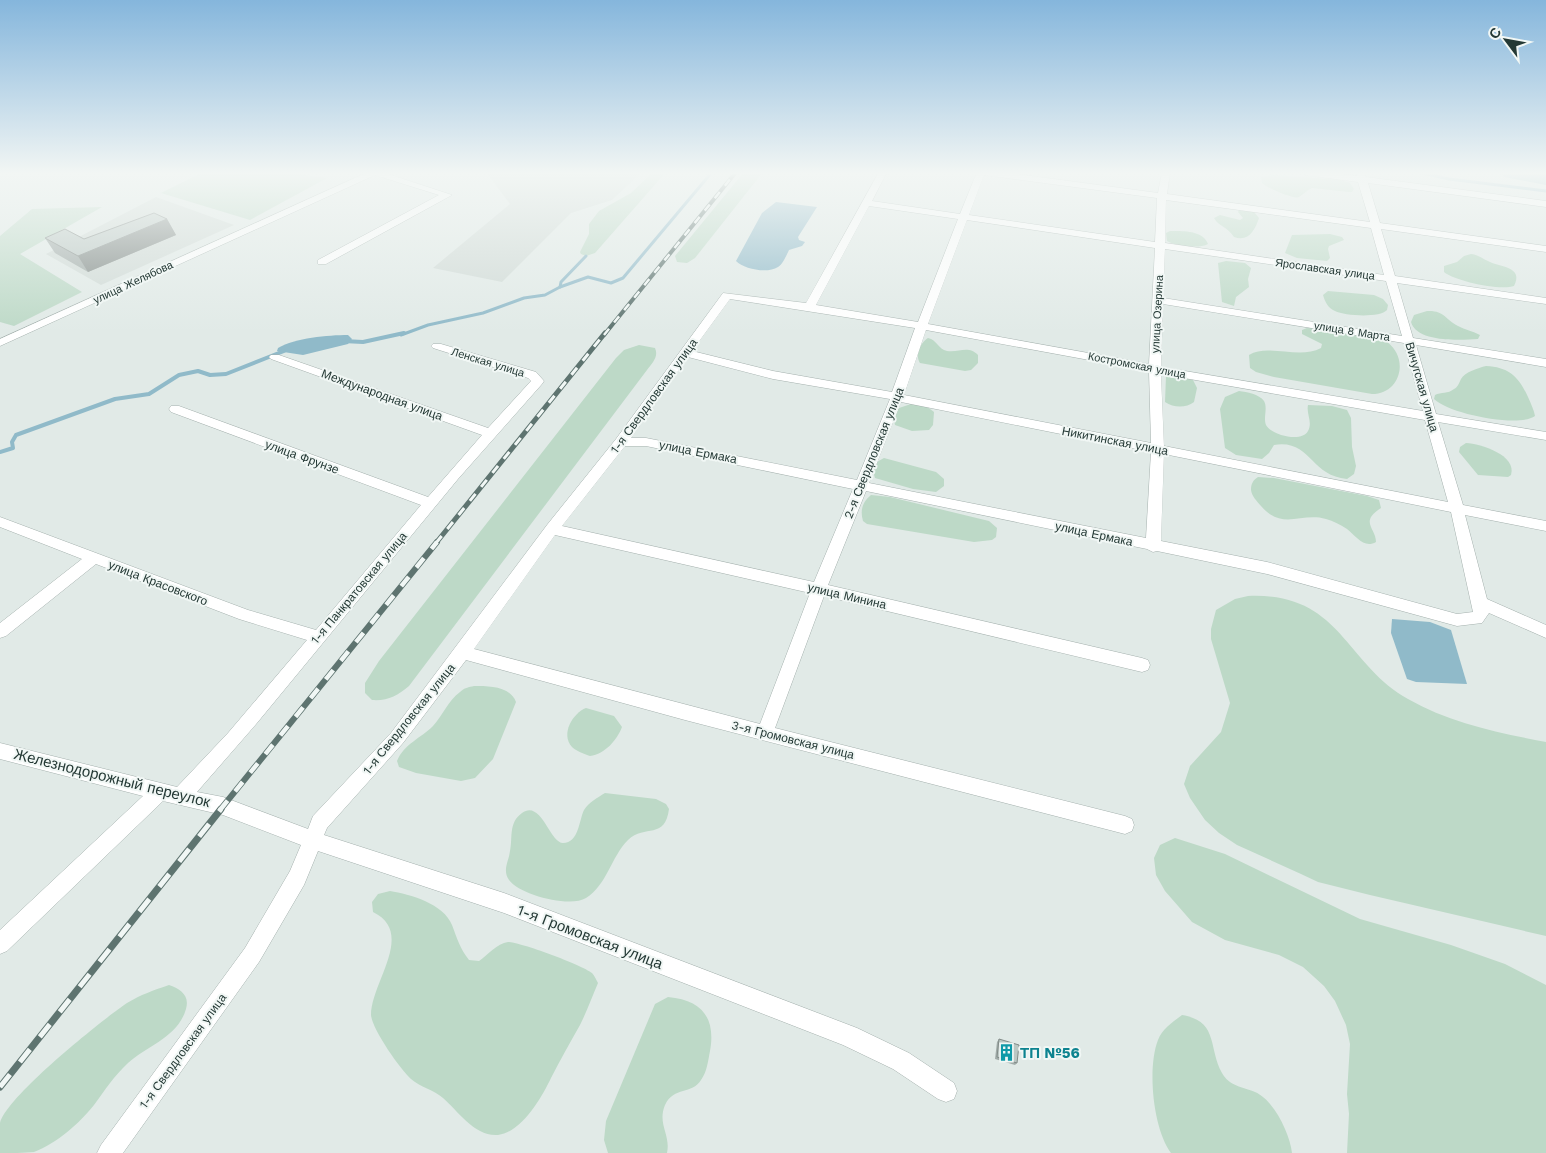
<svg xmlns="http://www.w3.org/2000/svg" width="1546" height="1153" viewBox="0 0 1546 1153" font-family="'Work Sans',sans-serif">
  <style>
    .built { fill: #d0dad6 }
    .green { fill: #bdd9c7 }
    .water { fill: #90bac9 }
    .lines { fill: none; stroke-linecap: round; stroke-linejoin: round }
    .stream-far1 { stroke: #90bac9; stroke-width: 3 }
    .stream { stroke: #90bac9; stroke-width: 4 }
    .minor-casing { stroke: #a5b1ae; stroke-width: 1 }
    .minor { fill: #fff; fill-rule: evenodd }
    .rail-far3-casing { stroke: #5e7470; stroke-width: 4 }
    .rail-far2-casing { stroke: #5e7470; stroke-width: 5 }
    .rail-far1-casing { stroke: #5e7470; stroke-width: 6 }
    .rail-casing { stroke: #5e7470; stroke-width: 7 }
    .rail-far3 { stroke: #f1f7f5; stroke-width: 2.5; stroke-dasharray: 8; stroke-linecap: butt }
    .rail-far2 { stroke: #f1f7f5; stroke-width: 3; stroke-dasharray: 9; stroke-linecap: butt }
    .rail-far1 { stroke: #f1f7f5; stroke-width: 4.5; stroke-dasharray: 12; stroke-linecap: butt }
    .rail { stroke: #f1f7f5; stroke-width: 5; stroke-dasharray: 16; stroke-linecap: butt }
    .wall { fill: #a0aba8 }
    .shaded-wall { fill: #828b88 }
    .building { fill: #bac7c3; stroke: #828b88 }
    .labels { text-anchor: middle; stroke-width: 4; stroke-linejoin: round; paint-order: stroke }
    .far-street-label { font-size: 11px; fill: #243935; stroke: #f1f7f5 }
    .street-label { font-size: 12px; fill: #243935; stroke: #f1f7f5 }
    .near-street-label { font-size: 15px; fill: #243935; stroke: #f1f7f5 }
    .near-culture-label { font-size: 15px; font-weight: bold; fill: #0d838f; stroke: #f1f7f5; text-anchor: start }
  </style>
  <rect width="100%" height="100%" fill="#e1eae7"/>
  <g class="built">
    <polygon points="486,172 642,172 612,200 571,213 502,282 433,268 510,204"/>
    <polygon points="156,197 234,225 101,285 46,254"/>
  </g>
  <g class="green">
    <polygon points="203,172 283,172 327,178 250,220 161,193"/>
    <polygon points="653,172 666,172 595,253 586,256 581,254 580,252 589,234 589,224 599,211 631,193"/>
    <polygon points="744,172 763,172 695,258 687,263 677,262 675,256"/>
    <path d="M1274,175L1342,180L1350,183L1354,189L1352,192H1349L1312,188C1307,190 1304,194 1299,197C1295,200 1267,188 1262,183L1261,177Z"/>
    <polygon points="102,207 20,254 82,292 14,326 0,322 0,236 32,209"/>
    <path d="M1239,210L1254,212L1259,218C1255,230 1249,242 1234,237C1227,226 1219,227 1214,218L1220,215L1240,220L1243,218L1238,212Z"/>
    <path d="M1170,231C1182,231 1203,230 1208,244C1199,249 1176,246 1167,241L1166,233Z"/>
    <polygon points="1330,234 1342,237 1344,240 1329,246 1328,249 1330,258 1327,261 1297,258 1285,253 1292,235"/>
    <path d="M1471,254C1479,255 1483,259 1490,262C1501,267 1524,267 1514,286C1500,291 1455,281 1444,272V266L1457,262L1464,256Z"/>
    <polygon points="1226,261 1245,263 1251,268 1248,279 1249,287 1236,297 1234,306 1222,302 1218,263"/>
    <path d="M1328,291L1374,295L1383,299L1388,305L1387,310C1380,318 1345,316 1335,311C1328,308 1325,302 1323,295Z"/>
    <path d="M1427,311C1444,310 1445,319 1458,326C1465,330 1473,331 1480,335L1478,339C1461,340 1417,343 1411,322L1414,315Z"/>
    <path d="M1307,328L1322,329L1387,342C1410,359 1400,394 1372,394L1274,377L1256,372L1250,368L1249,355C1268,343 1299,360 1321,348L1322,344L1302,334V330Z"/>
    <path d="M928,338C937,340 938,349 947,351C959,353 968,345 978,355V363L971,370L965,371L920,363C915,355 920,343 928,338Z"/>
    <path d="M639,345L655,348C659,357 652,363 647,370L409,686C397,696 388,701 372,700L365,693V683L379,661L616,358L624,350Z"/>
    <path d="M1486,366C1509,367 1519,377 1528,397C1531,404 1534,410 1535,416C1519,428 1449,414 1434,399L1435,395C1441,392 1448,394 1454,389C1458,387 1459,383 1461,379C1465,372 1478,368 1486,366Z"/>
    <path d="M1168,375L1193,380L1197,388L1194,402C1186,408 1174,408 1165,402L1166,376Z"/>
    <path d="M1239,391C1247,392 1259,394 1264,401C1268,408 1263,418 1266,425C1271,435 1302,443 1308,431C1313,422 1306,414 1308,405L1332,406L1347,410L1351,418L1352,447L1356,466L1354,474L1347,479C1310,476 1311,439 1274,445L1269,453L1262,459L1236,455L1225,448L1220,409L1225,397Z"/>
    <polygon points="911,404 926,406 934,412 933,425 929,430 912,431 895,425 893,415 896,409"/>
    <path d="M1466,443C1481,444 1517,455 1511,475L1508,477L1478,475L1459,452L1460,447Z"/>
    <polygon points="884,458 936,472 944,479 944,486 936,492 913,489 875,478 873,471 875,463"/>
    <path d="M1258,477L1274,478L1367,496L1379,500L1381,508C1359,522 1376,528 1376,542C1364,549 1356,536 1347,529C1341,525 1333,521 1326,519C1301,512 1282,531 1261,506C1257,501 1252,497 1251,490C1251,484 1253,480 1258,477Z"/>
    <path d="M871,495L890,497L989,521L997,528L996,537L992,540L974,542L867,524L863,521C860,511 862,502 871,495Z"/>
    <path d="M1248,596C1341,592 1344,663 1408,699C1450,723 1499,733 1546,742V936L1370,895L1318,882L1301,874L1237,845L1219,833L1205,820L1190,798L1184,784L1190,766L1221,732L1230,703L1211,639V629L1216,610L1235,599Z"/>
    <path d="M474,686C489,686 510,686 516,702L493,759L475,778L461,781L416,773L399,767L397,761C404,744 421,738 433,726C443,715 448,701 460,692C464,688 469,687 474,686Z"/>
    <path d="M586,708L614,716L622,727C617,740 605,754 590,756C584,754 576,751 572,747C560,734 573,713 586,708Z"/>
    <path d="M605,793L656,799L666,804L669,809C665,840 645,824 628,840C611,857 607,885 586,898C570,908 520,895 509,880C502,870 509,861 510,851C513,838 508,823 522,813C541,799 550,843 563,843C579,843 579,820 584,810C589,802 597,798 605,793Z"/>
    <polygon points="1175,838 1225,854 1360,919 1451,945 1505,964 1546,985 1546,1153 1347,1153 1349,1114 1347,1094 1350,1044 1346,1025 1335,1001 1324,986 1303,967 1279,955 1225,940 1192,922 1165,891 1156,875 1154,858 1160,845"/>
    <path d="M390,891C410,894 444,904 452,925C457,938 460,949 469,960L479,961C487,956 497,943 508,942C520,942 582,965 592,973C595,976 596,980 598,983C592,997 587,1011 580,1025C570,1043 560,1060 551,1078C542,1097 522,1132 498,1135C475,1137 458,1111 443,1098C434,1090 420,1087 411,1079C400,1069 372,1029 371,1015C371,982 416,933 373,912L372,902L378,894Z"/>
    <path d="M169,985C180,989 190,995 186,1009C178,1037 147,1046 128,1063C114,1076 105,1090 94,1105C79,1124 57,1143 34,1152C25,1153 10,1153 0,1153C0,1144 0,1131 0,1123C7,1096 102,1020 127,1003C140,995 154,990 169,985Z"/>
    <path d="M668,997C702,1000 716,1018 710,1051C708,1061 707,1072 701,1080C692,1095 674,1086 665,1105C657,1124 671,1135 667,1153H608L604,1140L606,1121L655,1004Z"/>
    <path d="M1182,1015C1219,1021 1208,1048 1222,1073C1229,1086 1243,1087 1255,1092C1274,1100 1290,1134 1292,1153H1171C1153,1129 1147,1068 1158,1040C1162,1029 1173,1022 1182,1015Z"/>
  </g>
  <g class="water">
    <polygon points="1501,172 1546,172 1546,185 1504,177"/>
    <path d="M776,202L817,207L798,237L799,240L805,242L802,246L789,250C786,256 783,264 778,267C767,274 744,269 736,261L762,213Z"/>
    <path d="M348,335L352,339L348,344L303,355L277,351L278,348C295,338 328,335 348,335Z"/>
    <polygon points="1392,619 1430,622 1451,630 1467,684 1416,682 1407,679 1391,633"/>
  </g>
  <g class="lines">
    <g class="stream-far1">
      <polyline points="1418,172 1449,179 1546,191"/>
      <polyline points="560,287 561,282 586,256"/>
      <polyline points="401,335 428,325 483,313 524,298 545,295 560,287 588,277 611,283 623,278 712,172"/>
    </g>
    <g class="stream">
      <polyline points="343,341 363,342 404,333"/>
      <polyline points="0,452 13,448 12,442 16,435 115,399 149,394 179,375 198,371 210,375 226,374 284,351"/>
    </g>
    <defs>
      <g id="minor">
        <polygon points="368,172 382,172 452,195 326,264 318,264 318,260 439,195 375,175 0,346 0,339"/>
        <path d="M879,172H887L872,201L960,214L977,172H1002L1158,193L1162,172H1170L1167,194L1370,222L1358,182L1305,175L1301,172H1323L1357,176L1356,172H1364L1366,177L1546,201V207L1368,183L1380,223L1546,246V252L1381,229L1395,276L1546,298V304L1397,283L1413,338L1546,359V367L1416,345L1436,414L1546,432V440L1438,422L1463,505L1546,521V531L1465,515L1487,599L1546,625V638L1489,613L1482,623L1457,626L1267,574L1157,551L1153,552L1147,549L866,491L828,585L1142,658L1148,660L1150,665L1148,670L1142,672L824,596L775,728L1125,816L1132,819L1134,825L1132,831L1125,834L685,720L466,660L403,743L327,828L324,835L504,893L857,1028L909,1053L954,1083L957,1091L954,1099L946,1102L938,1099L893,1069L843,1045L504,913L318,851L304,885L259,962L123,1153H97L101,1145L245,948L290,871L301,845L223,815L163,801L7,951L0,954V930L143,796L0,759V743L177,787L228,733L307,640L239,619L96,564L6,636L0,638V623L82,559L0,527V517L248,610L316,630L421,505L171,412L169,409L171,406H179L428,497L482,435L271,359L269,357L271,355H279L488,428L531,381L528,378L433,348L431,346L433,344H441L536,372L544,381L542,384L458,479L257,723L197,792L223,797L308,829L313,816L391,733L547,525L616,439L723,293L806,303ZM984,175L1157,198L1155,242L969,215ZM1166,200L1371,228L1384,275L1165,243ZM869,206L958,219L918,322L816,305ZM967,220L1155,248L1149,364L928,324ZM1165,249L1386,281L1402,336L1163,298ZM730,299L915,328L892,392L773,371L692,351ZM1163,304L1404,343L1423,411L1161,367ZM926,330L1149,371L1151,443L904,395ZM688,357L773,379L890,399L857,480L646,438H631ZM1161,374L1425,420L1448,502L1164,446ZM901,402L1151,452L1146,538L869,483ZM625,446H646L853,489L814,582L562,526ZM1164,454L1451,512L1473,612L1457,614L1267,562L1161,541ZM555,535L810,593L760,724L474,649Z"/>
      </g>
    </defs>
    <use href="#minor" class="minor-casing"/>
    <use href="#minor" class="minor"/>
    <defs>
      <polyline id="rail-far3" points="604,335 736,172"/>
      <polyline id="rail-far2" points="436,543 605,333"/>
      <polyline id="rail-far1" points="220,810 437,542"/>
      <polyline id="rail" points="0,1087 221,809"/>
    </defs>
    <use href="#rail-far3" class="rail-far3-casing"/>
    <use href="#rail-far2" class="rail-far2-casing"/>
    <use href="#rail-far1" class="rail-far1-casing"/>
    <use href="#rail" class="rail-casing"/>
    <use href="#rail-far3" class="rail-far3"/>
    <use href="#rail-far2" class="rail-far2"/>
    <use href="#rail-far1" class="rail-far1"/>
    <use href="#rail" class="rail"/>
  </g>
  <g class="wall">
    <polygon points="167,219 176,235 88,272 55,253 45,238 84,239"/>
    <polygon points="999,1039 1017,1063 1015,1065 995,1059 997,1042"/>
  </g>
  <polygon class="shaded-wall" points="167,219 176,235 88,272 78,256"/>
  <g class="building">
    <polygon points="154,213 167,219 78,256 45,238 65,229 84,239"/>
    <polygon points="999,1039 1019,1045 1017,1063 997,1057"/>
  </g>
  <linearGradient id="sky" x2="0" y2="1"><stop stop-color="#85b6dc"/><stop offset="0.52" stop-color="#f2f6f4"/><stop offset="1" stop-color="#f2f6f4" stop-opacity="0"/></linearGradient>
  <rect width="1546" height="333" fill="url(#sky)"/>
  <defs>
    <symbol id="building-bare" viewBox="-9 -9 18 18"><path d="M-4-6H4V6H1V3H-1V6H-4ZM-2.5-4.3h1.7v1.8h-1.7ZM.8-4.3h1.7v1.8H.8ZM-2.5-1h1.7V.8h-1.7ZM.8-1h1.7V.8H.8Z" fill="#0f9aa8" stroke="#f1f7f5" stroke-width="2.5" paint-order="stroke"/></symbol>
  </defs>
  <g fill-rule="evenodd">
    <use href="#building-bare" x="994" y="1040" width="25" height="25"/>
  </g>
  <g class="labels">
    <g class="far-street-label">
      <text transform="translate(1325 269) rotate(8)" y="4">Ярославская улица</text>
      <text transform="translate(133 282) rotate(-25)" y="4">улица Желябова</text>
      <text transform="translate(1157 314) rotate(-87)" y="4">улица Озерина</text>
      <text transform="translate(1352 331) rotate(9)" y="4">улица 8 Марта</text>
      <text transform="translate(488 362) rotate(17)" y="4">Ленская улица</text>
      <text transform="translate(1137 365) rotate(11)" y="4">Костромская улица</text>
    </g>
    <g class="street-label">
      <text transform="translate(1422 387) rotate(74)" y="4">Вичугская улица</text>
      <text transform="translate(382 395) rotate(20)" y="4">Международная улица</text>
      <text transform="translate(654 396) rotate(-54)" y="4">1-я Свердловская улица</text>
      <text transform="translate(1115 441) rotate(11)" y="4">Никитинская улица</text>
      <text transform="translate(698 452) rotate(11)" y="4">улица Ермака</text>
      <text transform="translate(874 453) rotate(-68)" y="4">2-я Свердловская улица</text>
      <text transform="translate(302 457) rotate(20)" y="4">улица Фрунзе</text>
      <text transform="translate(1094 534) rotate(12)" y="4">улица Ермака</text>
      <text transform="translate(158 583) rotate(21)" y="4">улица Красовского</text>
      <text transform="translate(359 588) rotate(-50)" y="4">1-я Панкратовская улица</text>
      <text transform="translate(847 596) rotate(13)" y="4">улица Минина</text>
      <text transform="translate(409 719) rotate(-51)" y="4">1-я Свердловская улица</text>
      <text transform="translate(793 740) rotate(14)" y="4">3-я Громовская улица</text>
      <text transform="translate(183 1051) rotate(-54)" y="4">1-я Свердловская улица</text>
    </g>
    <g class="near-street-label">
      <text transform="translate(112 778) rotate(14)" y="5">Железнодорожный переулок</text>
      <text transform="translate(590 937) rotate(21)" y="5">1-я Громовская улица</text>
    </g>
    <g class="near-culture-label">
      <text x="1020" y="1058">ТП №56</text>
    </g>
  </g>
  <g transform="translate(1506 40) rotate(302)" stroke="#f1f7f5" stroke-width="4" paint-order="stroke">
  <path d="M0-4L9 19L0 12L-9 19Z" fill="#243935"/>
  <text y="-8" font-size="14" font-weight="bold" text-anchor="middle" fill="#243935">С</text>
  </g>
</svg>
